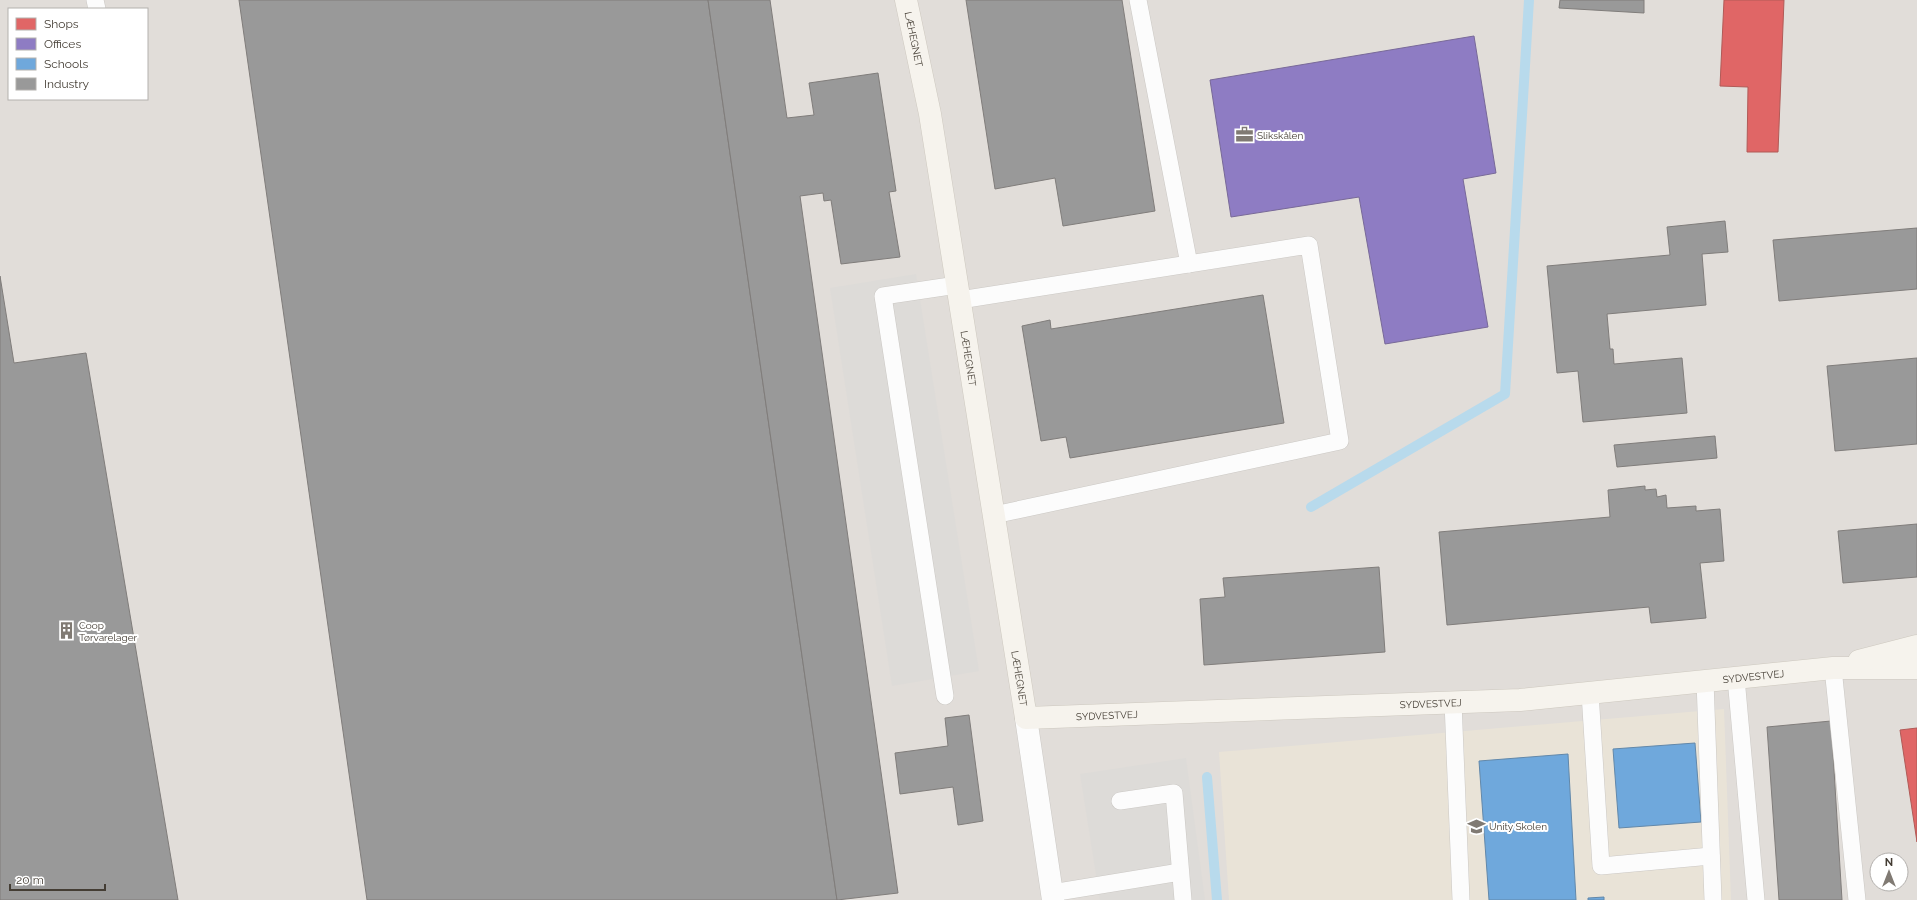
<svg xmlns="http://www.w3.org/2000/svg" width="1917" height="900" viewBox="0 0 1917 900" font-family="Raleway,sans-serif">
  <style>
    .industrial { fill: #e1ddd9; fill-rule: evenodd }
    .education { fill: #e9e3d7 }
    .parking { fill: #dddbd8 }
    .shops { fill: #e06666; stroke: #b15a57 }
    .offices { fill: #8e7cc3; stroke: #786998 }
    .schools { fill: #6fa8dc; stroke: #6288aa }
    .industry { fill: #999; stroke: #807d7b }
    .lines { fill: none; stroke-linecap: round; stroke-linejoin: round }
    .stream { stroke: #b8daec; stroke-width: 10 }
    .lane-casing { stroke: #cbc8c4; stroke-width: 18 }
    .street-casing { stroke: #cbc8c4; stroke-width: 23 }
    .secondary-casing { stroke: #cdc8bf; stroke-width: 23 }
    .lane { stroke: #fcfcfc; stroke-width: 17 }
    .street { stroke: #fcfcfc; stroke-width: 22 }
    .secondary { stroke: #f6f3ed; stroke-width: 22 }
    .labels { text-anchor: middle; stroke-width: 4; stroke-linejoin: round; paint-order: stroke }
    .street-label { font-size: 10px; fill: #443d34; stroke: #fff }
    .poi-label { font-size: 10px; fill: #443d34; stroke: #fff; text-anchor: start }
  </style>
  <rect width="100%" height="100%" fill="#eeece8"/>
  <path class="industrial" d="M0,0H1917V900H0ZM9,9H147V99H9ZM1877,860H1901V884H1877Z"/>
  <polygon class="education" points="1724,709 1731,900 1229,900 1219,752"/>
  <g class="parking">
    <polygon points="916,274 979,671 892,686 830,288"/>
    <polygon points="1186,758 1205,900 1100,900 1080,774"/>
  </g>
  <g class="shops">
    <polygon points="1724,0 1784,0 1778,152 1747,152 1748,87 1720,86"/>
    <polygon points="1917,728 1917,842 1900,730"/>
  </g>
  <polygon class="offices" points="1474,36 1496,173 1463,179 1488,327 1385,344 1359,197 1231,217 1210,80"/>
  <g class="schools">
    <polygon points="1695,743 1701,822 1619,828 1613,749"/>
    <polygon points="1568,754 1576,900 1489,900 1479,761"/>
    <polygon points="1604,897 1604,900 1588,900 1588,898"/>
  </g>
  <g class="industry">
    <polygon points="239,0 708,0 837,900 367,900"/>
    <polygon points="708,0 770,0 787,118 814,115 809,83 878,73 896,191 889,192 900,257 841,264 831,200 824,201 823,193 800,196 898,893 837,900"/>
    <polygon points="966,0 1122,0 1155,211 1063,226 1055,178 995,189"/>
    <polygon points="1560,0 1644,0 1644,13 1559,8"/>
    <polygon points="1725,221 1728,252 1702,254 1706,305 1607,314 1610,349 1613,349 1614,364 1682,358 1687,413 1583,422 1578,371 1557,373 1547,266 1670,255 1667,227"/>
    <polygon points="1917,228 1917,289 1779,301 1773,240"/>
    <polygon points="0,276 14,363 86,353 178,900 0,900"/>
    <polygon points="1263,295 1284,423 1070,458 1066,437 1041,441 1022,326 1050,320 1051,329"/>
    <polygon points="1917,358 1917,444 1835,451 1827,366"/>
    <polygon points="1715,436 1717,458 1617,467 1614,445"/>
    <polygon points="1645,486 1645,490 1656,489 1657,497 1666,495 1667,508 1696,506 1696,511 1720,509 1724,561 1700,563 1706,618 1651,623 1649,607 1447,625 1439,532 1610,517 1608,490"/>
    <polygon points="1917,524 1917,577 1843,583 1838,531"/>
    <polygon points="1379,567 1385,652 1204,665 1200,599 1225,597 1223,578"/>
    <polygon points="969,715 983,821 958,825 953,787 900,794 895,753 948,746 945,718"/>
    <polygon points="1831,721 1842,900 1779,900 1767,727"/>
  </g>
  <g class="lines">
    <g class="stream">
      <polyline points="1311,507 1505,394 1529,0"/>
      <polyline points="1207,777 1217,900"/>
    </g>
    <defs>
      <g id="lane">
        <polyline points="95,0 97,9"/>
        <polyline points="1138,0 1189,264"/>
        <polyline points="960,300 1309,245 1340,441 994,515"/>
        <polyline points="1833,668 1857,900"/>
        <polyline points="1736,678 1756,900"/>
        <polyline points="1705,681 1713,900"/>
        <polyline points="1590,693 1601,866 1711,856"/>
        <polyline points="945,696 883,296 957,285"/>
        <polyline points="1453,702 1461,900"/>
        <polyline points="1120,801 1174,793 1183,900"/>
        <polyline points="1052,893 1180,872"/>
      </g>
      <polyline id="street" points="1026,718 1053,900"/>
      <g id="secondary">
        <path id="s1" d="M906,0L930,114L1026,718L1520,700L1833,668H1917"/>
        <polyline points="1859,661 1917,646"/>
      </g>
    </defs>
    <use href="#lane" class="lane-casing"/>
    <use href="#street" class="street-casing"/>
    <use href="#secondary" class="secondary-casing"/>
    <use href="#lane" class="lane"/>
    <use href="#street" class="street"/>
    <use href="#secondary" class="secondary"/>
  </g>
  <defs>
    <symbol id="office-bare" viewBox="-9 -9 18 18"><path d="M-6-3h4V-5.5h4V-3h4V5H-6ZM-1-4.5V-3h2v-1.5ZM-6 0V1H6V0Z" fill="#807a73" stroke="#fff" stroke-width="2.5" paint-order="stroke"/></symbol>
    <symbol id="building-bare" viewBox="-9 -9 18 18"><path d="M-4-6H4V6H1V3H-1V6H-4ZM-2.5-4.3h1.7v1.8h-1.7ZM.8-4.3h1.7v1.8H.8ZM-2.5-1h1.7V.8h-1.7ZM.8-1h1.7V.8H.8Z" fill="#807a73" stroke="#fff" stroke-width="2.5" paint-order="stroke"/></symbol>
    <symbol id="school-bare" viewBox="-9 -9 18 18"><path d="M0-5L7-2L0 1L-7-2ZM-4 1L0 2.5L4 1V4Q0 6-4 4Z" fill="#807a73" stroke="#fff" stroke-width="2.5" paint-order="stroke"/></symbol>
  </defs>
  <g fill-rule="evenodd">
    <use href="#office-bare" x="1232" y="122" width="25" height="25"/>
    <use href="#building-bare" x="54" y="618" width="25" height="25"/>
    <use href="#school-bare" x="1464" y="814" width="25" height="25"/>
  </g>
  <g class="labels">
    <g class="street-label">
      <text dy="4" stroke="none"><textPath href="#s1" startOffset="40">LÆHEGNET</textPath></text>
      <text dy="4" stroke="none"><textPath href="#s1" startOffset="364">LÆHEGNET</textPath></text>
      <text dy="4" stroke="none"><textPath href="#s1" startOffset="1457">SYDVESTVEJ</textPath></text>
      <text dy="4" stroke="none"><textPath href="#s1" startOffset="688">LÆHEGNET</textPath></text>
      <text dy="4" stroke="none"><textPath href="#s1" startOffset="1133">SYDVESTVEJ</textPath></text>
      <text dy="4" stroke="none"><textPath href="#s1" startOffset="809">SYDVESTVEJ</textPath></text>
    </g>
    <g class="poi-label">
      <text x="1257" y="139">Slikskålen</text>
      <text x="79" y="629">Coop<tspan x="79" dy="12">Tørvarelager</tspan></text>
      <text x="1489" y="830">Unity Skolen</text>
    </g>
  </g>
  <rect x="8" y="8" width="140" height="92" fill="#ffffff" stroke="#b4b1ae"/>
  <rect x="16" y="18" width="20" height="12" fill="#e06666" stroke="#b4b1ae"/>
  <text x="44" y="28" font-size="12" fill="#443d34">Shops</text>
  <rect x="16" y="38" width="20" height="12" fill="#8e7cc3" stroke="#b4b1ae"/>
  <text x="44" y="48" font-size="12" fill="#443d34">Offices</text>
  <rect x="16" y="58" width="20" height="12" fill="#6fa8dc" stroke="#b4b1ae"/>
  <text x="44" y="68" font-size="12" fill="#443d34">Schools</text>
  <rect x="16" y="78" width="20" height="12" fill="#999999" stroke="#b4b1ae"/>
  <text x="44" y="88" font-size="12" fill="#443d34">Industry</text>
  <g transform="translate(1889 872)"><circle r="19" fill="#ffffff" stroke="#b4b1ae"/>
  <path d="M0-3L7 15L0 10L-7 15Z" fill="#807a73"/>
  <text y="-6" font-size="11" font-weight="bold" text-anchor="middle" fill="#443d34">N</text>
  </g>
  <path d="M10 884v6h95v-6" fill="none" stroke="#443d34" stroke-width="2"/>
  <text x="16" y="884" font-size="12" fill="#443d34" stroke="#ffffff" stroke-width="3" paint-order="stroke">20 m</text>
</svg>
